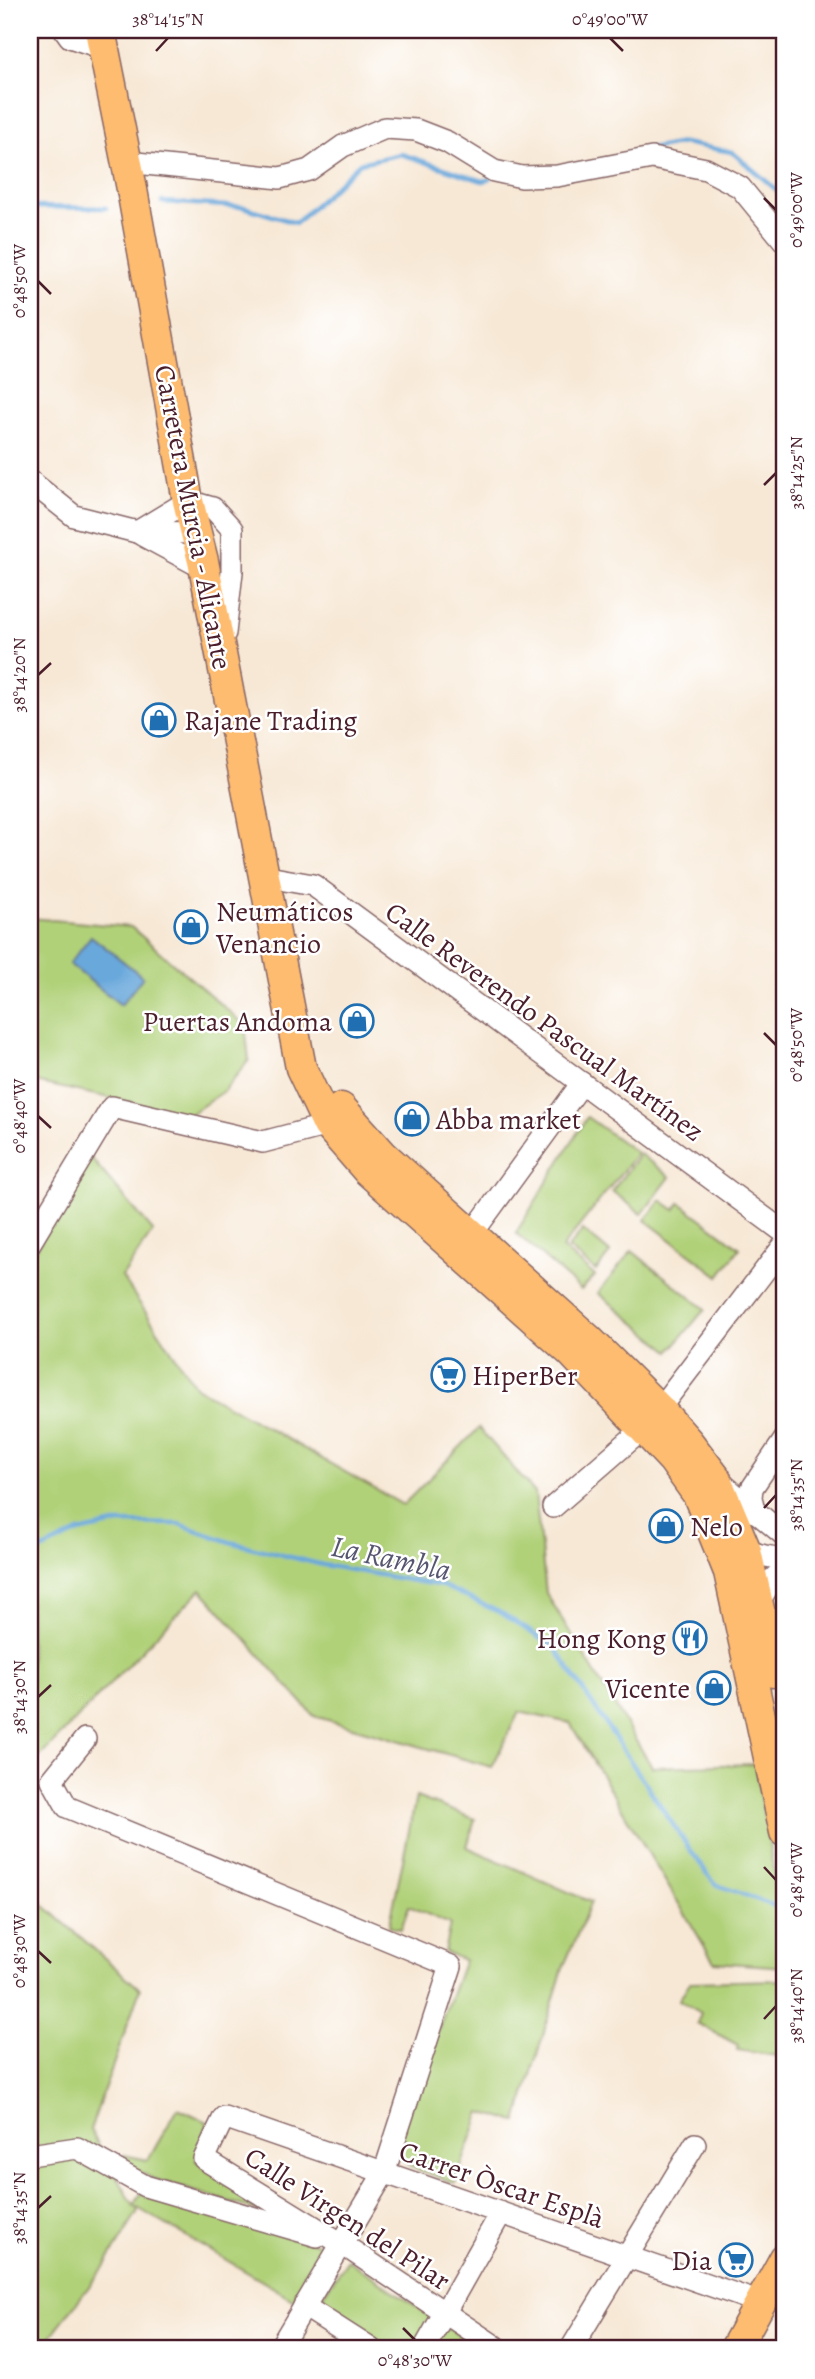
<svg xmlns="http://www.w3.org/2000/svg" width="815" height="2379" viewBox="0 0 815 2379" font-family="Alegreya,serif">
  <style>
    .green { fill: #b1d179; stroke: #7e7852; stroke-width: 2 }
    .water { fill: #69a8db; stroke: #5a6483; stroke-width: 2 }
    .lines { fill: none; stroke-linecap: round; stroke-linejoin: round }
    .stream { stroke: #69a8db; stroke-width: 4.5 }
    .minor-casing { stroke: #876566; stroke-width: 24 }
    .highway-casing { stroke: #876566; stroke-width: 33 }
    .minor { stroke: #fff; stroke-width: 21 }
    .highway { stroke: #fdbc6f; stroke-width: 30 }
    .ticks { fill: none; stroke: #4a1f2b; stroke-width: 2.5 }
    .labels { text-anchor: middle; stroke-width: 5; stroke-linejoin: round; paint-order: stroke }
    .street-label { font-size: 28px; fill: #4a1f2b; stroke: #fff }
    .poi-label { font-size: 28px; fill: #4a1f2b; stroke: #fff; text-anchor: start }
    .water-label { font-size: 30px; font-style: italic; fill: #565671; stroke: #fff }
    .neatline { fill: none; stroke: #4a1f2b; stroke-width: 2.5 }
    .ticks-label { font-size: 18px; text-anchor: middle; fill: #4a1f2b }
  </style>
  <rect width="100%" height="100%" fill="#fff"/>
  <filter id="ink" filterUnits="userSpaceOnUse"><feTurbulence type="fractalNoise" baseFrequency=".0143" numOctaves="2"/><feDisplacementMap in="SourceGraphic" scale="14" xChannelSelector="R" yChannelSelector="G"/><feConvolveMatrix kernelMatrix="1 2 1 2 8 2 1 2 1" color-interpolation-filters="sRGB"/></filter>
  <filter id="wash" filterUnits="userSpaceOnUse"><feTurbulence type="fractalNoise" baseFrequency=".00686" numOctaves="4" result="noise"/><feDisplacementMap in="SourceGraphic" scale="28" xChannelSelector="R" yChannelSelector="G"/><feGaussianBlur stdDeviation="1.57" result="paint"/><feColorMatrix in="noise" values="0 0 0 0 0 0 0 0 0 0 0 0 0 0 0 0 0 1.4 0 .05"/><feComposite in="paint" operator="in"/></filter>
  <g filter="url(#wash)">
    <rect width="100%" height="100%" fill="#f7e8d5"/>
    <g class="green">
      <polygon points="30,918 131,927 245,1025 249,1060 224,1091 189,1115 30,1081"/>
      <polygon points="587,1117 637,1153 562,1248 595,1276 581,1290 516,1233"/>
      <polygon points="640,1154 670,1177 642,1214 612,1191"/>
      <polygon points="90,1157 153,1231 122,1277 196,1387 403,1505 479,1428 535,1493 546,1593 652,1767 755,1764 785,1935 785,1967 714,1962 570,1723 519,1712 492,1767 314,1716 201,1589 30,1767 30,1260"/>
      <polygon points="661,1200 675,1210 680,1203 740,1248 719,1276 645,1220"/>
      <polygon points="583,1230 610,1253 596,1271 568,1248"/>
      <polygon points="632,1251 705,1309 670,1351 598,1293"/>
      <polygon points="416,1797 475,1819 467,1847 591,1902 563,1968 517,2122 481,2112 455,2183 410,2167 394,2149 464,1960 444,1952 450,1924 409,1906 401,1929 389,1927"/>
      <polygon points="30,1893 140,1989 90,2130 134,2206 141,2193 329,2247 296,2301 136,2207 138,2212 104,2267 41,2349 30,2349"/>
      <polygon points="785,1980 785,2057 737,2050 738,2045 697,2023 701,2013 679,2000 690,1982"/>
      <polygon points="178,2108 208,2122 196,2160 302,2224 151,2178 120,2161 124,2155 148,2160"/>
      <polygon points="348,2260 479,2349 386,2349 318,2302"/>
    </g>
    <polygon class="water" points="91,936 143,977 121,1005 69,964"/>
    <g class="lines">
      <g class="stream">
        <polyline points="650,149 683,143 732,152 785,197"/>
        <polyline points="162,202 244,207 296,223 360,163 401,154 483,181 490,179"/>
        <polyline points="30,207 106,208"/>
        <polyline points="30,1555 79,1532 119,1523 179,1524 230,1542 323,1565 443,1586 503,1614 555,1648 688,1847 715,1884 780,1908"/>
      </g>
    </g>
  </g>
  <g filter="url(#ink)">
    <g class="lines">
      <defs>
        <g id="minor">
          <polyline points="65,30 70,37 103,48"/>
          <polyline points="127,162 280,178 309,170 343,146 385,128 416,130 447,142 494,171 522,177 557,176 652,158 706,169 740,187 785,242"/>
          <polyline points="30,481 74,516 137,532 196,533"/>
          <polyline points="137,532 188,501 213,508 232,529 232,572 225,633"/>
          <polyline points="142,535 205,569"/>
          <polyline points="262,876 313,885 785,1233"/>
          <polyline points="480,1223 582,1083"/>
          <polyline points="30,1243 112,1107 263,1142 328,1125"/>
          <polyline points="659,1409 785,1244"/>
          <polyline points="719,1481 785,1536"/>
          <polyline points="553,1507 644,1428"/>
          <polyline points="754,1512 751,1497 752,1488 785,1439"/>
          <path d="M738,1542C751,1557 767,1555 785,1560"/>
          <polyline points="759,1602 772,1580 785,1568"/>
          <polyline points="85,1739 52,1780 67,1807 451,1966 384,2173 279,2349"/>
          <polyline points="30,2155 77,2148 145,2186 317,2236"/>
          <polyline points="304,2306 371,2349"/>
          <polyline points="424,2349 501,2213"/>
          <polyline points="499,2349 342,2244 204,2159 224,2117 761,2303"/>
          <polyline points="571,2349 695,2144"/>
        </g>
        <g id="highway">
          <polyline points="100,30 131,184 188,501 203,561 301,1068 328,1125 367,1170 571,1352 673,1460 698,1495 729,1572 785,1832"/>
          <polyline points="341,1108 383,1155 589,1340 659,1409 689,1443 715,1477 746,1551 773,1672"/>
          <polyline points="735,2349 785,2258"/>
        </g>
      </defs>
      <use href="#minor" class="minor-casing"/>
      <use href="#highway" class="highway-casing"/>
      <use href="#minor" class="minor"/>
      <use href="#highway" class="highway"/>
    </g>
  </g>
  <path class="ticks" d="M610,38L623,51M156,51L168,38M764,198L776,210M38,281L51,294M764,485L776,473M38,675L51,663M764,1033L776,1045M38,1116L51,1128M764,1508L776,1495M38,1697L51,1685M764,1867L776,1880M38,1951L51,1963M764,2019L776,2006M38,2208L51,2196M403,2328L415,2340"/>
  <defs>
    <symbol id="shop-ring" viewBox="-11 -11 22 22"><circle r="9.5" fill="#fff" stroke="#1f6fb2" stroke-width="1.5"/><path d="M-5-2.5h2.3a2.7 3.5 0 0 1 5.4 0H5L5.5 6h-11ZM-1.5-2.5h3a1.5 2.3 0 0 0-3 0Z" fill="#1f6fb2"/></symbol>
    <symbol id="supermarket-ring" viewBox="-11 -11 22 22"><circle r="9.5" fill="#fff" stroke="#1f6fb2" stroke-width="1.5"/><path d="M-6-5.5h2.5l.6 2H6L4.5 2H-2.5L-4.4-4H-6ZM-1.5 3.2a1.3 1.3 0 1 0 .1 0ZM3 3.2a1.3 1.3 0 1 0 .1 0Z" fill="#1f6fb2"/></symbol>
    <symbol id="restaurant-ring" viewBox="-11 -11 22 22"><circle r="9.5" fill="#fff" stroke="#1f6fb2" stroke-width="1.5"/><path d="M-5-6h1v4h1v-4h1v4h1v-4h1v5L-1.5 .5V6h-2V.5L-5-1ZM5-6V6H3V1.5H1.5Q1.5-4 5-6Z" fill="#1f6fb2"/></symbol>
  </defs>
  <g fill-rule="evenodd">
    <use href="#shop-ring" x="140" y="701" width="38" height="38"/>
    <use href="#shop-ring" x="172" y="908" width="38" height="38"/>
    <use href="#shop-ring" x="338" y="1002" width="38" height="38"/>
    <use href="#shop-ring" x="393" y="1100" width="38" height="38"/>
    <use href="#supermarket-ring" x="429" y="1356" width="38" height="38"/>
    <use href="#shop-ring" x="647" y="1507" width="38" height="38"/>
    <use href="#restaurant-ring" x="671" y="1619" width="38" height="38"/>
    <use href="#shop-ring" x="695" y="1669" width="38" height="38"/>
    <use href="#supermarket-ring" x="717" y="2241" width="38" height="38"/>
  </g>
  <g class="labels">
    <g class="street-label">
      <text transform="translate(194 517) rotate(79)" y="10">Carretera Murcia - Alicante</text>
      <text transform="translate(545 1021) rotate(36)" y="10">Calle Reverendo Pascual Martínez</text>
      <text transform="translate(502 2184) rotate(19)" y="10">Carrer Òscar Esplà</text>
      <text transform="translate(348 2218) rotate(33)" y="10">Calle Virgen del Pilar</text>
    </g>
    <g class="poi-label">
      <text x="184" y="730">Rajane Trading</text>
      <text x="216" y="921">Neumáticos<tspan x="216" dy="32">Venancio</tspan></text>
      <text x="332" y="1031" text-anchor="end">Puertas Andoma</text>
      <text x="436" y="1129">Abba market</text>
      <text x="472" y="1385">HiperBer</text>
      <text x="690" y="1536">Nelo</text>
      <text x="666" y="1648" text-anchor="end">Hong Kong</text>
      <text x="690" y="1698" text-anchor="end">Vicente</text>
      <text x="712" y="2270" text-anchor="end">Dia</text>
    </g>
    <g class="water-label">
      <text transform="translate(391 1558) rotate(12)" y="10">La Rambla</text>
    </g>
  </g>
  <rect width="815" height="2379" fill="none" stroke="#fff" stroke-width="77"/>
  <rect x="38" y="38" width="738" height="2302" class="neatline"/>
  <g class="ticks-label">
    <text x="168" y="25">38°14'15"N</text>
    <text x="610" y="25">0°49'00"W</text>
    <text transform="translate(796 210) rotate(-90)" y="6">0°49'00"W</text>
    <text transform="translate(19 281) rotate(-90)" y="6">0°48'50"W</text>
    <text transform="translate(796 473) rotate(-90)" y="6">38°14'25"N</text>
    <text transform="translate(19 675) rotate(-90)" y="6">38°14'20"N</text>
    <text transform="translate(796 1045) rotate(-90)" y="6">0°48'50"W</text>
    <text transform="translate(19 1116) rotate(-90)" y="6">0°48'40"W</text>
    <text transform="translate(796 1495) rotate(-90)" y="6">38°14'35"N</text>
    <text transform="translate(19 1697) rotate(-90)" y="6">38°14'30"N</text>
    <text transform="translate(796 1880) rotate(-90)" y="6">0°48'40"W</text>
    <text transform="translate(19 1951) rotate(-90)" y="6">0°48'30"W</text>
    <text transform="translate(796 2006) rotate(-90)" y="6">38°14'40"N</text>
    <text transform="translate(19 2208) rotate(-90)" y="6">38°14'35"N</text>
    <text x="415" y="2366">0°48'30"W</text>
  </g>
</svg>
